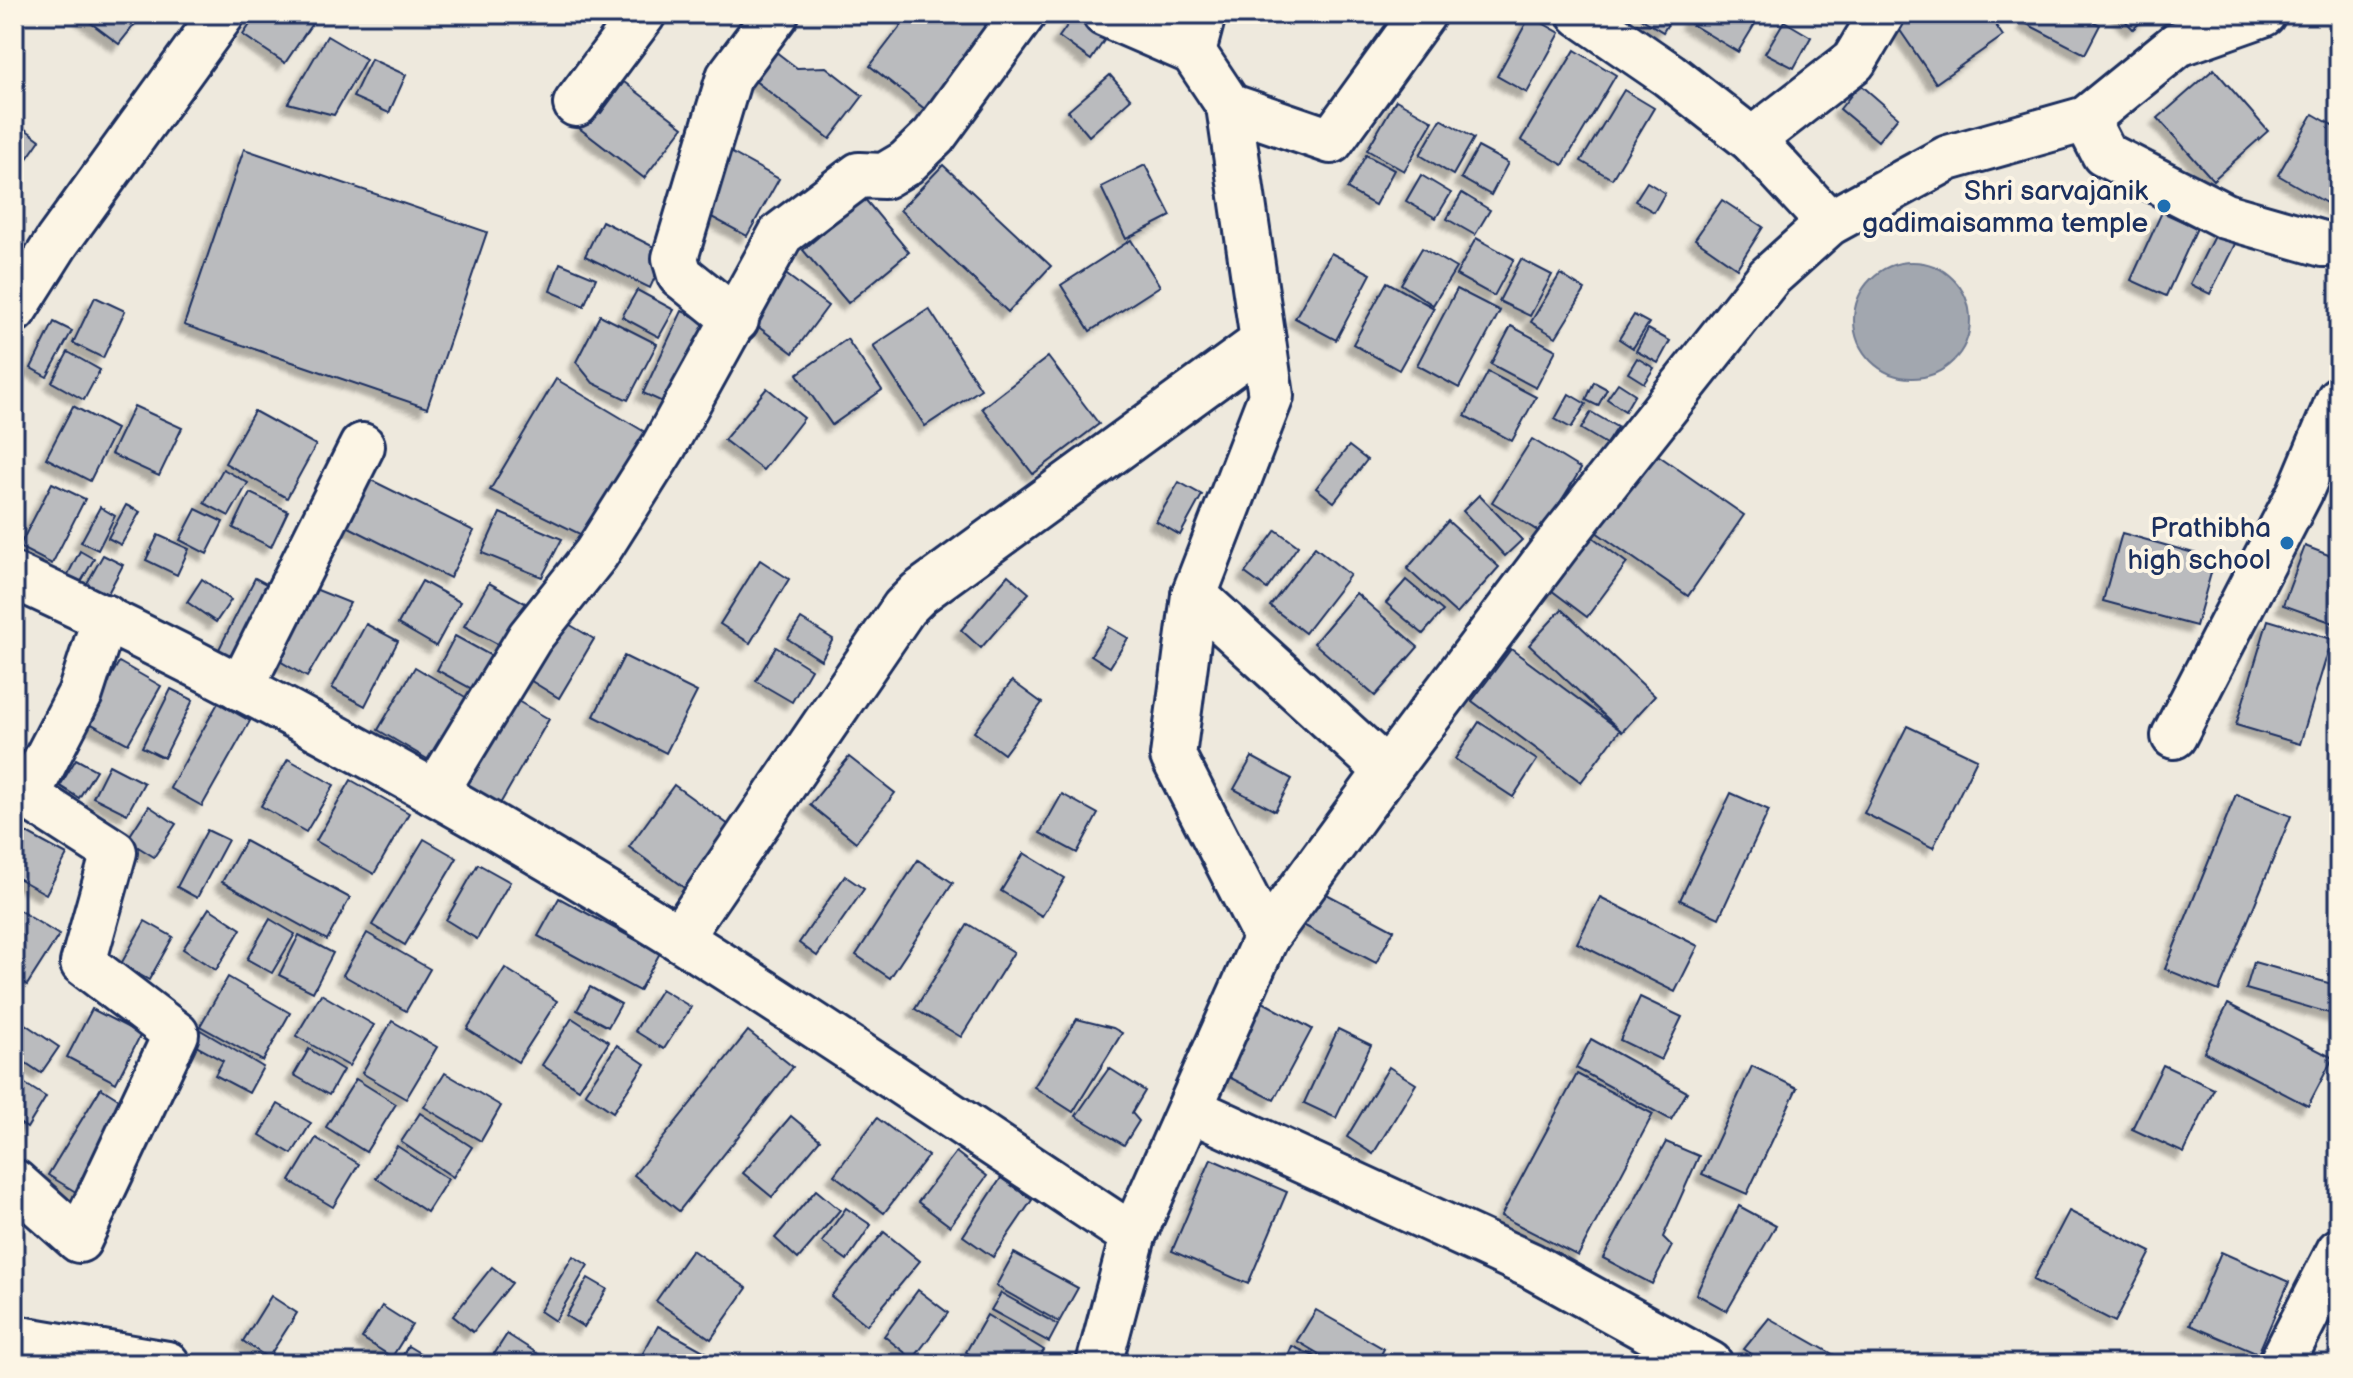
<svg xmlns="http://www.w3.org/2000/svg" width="2353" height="1378" viewBox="0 0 2353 1378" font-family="'Balsamiq Sans',sans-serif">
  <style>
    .water { fill: #a2a7af; stroke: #6c778f; stroke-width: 2 }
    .building { fill: #babbbe; stroke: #1b2f5e; stroke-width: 2; filter: url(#shadow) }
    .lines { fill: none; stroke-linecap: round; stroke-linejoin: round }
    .street-casing { stroke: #1b2f5e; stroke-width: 50 }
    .secondary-casing { stroke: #1b2f5e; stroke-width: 50 }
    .street { stroke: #fcf5e5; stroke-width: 44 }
    .secondary { stroke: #fcf5e5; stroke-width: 44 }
    .poi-dot { fill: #1f6fb2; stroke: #fcf5e5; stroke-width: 3 }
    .labels { text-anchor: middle; stroke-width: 8; stroke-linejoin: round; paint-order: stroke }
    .poi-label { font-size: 28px; fill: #1b2f5e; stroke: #fcf5e5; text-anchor: end }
  </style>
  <defs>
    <filter id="shadow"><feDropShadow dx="-7" dy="7" stdDeviation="2" flood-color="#0004"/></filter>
  </defs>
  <rect width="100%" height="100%" fill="#eee9dd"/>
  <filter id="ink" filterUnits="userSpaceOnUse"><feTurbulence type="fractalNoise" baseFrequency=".0125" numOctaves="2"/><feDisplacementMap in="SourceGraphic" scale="16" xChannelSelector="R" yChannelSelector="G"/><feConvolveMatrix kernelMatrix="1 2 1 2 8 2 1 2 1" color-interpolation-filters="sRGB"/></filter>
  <g filter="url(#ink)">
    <circle class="water" cx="1912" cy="320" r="58"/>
    <g class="building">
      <polygon points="85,14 143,14 119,44 83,17"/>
      <polygon points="257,14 302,14 313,22 285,63 243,35"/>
      <polygon points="910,14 1014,14 935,117 870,66"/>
      <polygon points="1634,14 1674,14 1663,32"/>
      <polygon points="1692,14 1761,14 1738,52 1688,22"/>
      <polygon points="1908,14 1988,14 2003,36 1936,83 1895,23"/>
      <polygon points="2030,14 2079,14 2100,25 2085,54 2025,23"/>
      <polygon points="2119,14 2150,14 2133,29"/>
      <polygon points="1074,16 1105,39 1091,60 1059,37"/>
      <polygon points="1530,16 1560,33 1527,93 1497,76"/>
      <polygon points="1784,21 1811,37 1794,68 1765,53"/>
      <polygon points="327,36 366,59 334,115 288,103"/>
      <polygon points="767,45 797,68 826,67 863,96 830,139 745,73"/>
      <polygon points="1575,50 1616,75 1563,165 1521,140"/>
      <polygon points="371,59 406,75 389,113 353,97"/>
      <polygon points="2214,69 2268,131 2213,180 2158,118"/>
      <polygon points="1110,75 1131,99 1089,136 1068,111"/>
      <polygon points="624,82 683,127 644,178 579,128 593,110 601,113"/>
      <polygon points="1860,84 1898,117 1878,141 1840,109"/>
      <polygon points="1624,90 1654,108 1612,179 1581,161"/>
      <polygon points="1396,100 1433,121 1404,171 1367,150"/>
      <polygon points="2313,114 2339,129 2339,201 2335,208 2278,175"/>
      <polygon points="1441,119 1474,138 1453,175 1420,155"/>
      <polygon points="14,121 40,140 14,177"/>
      <polygon points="1478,147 1508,163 1491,195 1461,178"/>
      <polygon points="723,148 779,179 747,236 691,206"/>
      <polygon points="244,149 487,232 427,408 184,325"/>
      <polygon points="1366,155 1394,170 1375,205 1347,189"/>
      <polygon points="943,165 1051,266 1008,312 900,210"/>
      <polygon points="1145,165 1171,216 1126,239 1101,187"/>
      <polygon points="1421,175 1451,193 1436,218 1406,201"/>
      <polygon points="1647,182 1665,193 1654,212 1635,201"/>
      <polygon points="1462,193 1490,210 1475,235 1447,219"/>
      <polygon points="864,198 909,252 848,303 803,250"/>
      <polygon points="1722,200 1763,227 1737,268 1695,239"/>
      <polygon points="2162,212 2197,228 2166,296 2131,280"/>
      <polygon points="602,221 666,253 650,288 585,256"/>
      <polygon points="2217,230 2237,240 2210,294 2190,284"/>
      <polygon points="1476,238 1514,259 1494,296 1456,275"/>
      <polygon points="1131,240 1160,286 1090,331 1061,285"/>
      <polygon points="1422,248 1456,268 1433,305 1401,284"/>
      <polygon points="1331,253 1371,274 1336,340 1295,318"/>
      <polygon points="1521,259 1552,275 1530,316 1499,301"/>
      <polygon points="560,263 596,278 584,306 550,291"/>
      <polygon points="779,269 828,306 793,353 744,316"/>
      <polygon points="1560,274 1585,290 1556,337 1531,322"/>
      <polygon points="1387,282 1434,308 1399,370 1353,344"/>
      <polygon points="1457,289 1500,311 1459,388 1417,365"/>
      <polygon points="637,290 674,310 659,337 622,317"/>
      <polygon points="95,297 125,311 103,358 73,343"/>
      <polygon points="929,309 981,389 925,426 873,346"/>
      <polygon points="682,311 719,328 680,410 643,393"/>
      <polygon points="600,315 657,344 628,400 593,383 576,362"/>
      <polygon points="1634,315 1649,323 1633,348 1619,339"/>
      <polygon points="54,322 72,331 47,377 31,368"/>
      <polygon points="1511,326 1556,350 1536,388 1491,364"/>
      <polygon points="1648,329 1670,341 1658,363 1636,351"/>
      <polygon points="847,339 882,390 832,425 797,374"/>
      <polygon points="68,352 100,370 84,400 52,382"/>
      <polygon points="1048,357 1099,424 1033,474 982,408"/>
      <polygon points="1637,358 1654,368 1644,383 1628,373"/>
      <polygon points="1488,372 1536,397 1512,441 1465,416"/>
      <polygon points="556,379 655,438 594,541 490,490"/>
      <polygon points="1594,382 1607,389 1598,406 1586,400"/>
      <polygon points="1618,383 1635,394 1625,411 1607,399"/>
      <polygon points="767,388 804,418 763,470 724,440"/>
      <polygon points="1569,394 1586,404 1571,428 1555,419"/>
      <polygon points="73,406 116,429 90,481 46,458"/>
      <polygon points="134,406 182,428 159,476 111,454"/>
      <polygon points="254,411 316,445 287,498 225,463"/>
      <polygon points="1591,412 1617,427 1606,444 1581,429"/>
      <polygon points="1532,439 1581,469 1541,533 1492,502"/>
      <polygon points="1349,446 1367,460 1334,502 1316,488"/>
      <polygon points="1652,451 1744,515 1688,596 1596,532"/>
      <polygon points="223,469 248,483 229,516 204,503"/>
      <polygon points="363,476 474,531 450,578 339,522"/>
      <polygon points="1179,482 1202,495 1180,535 1156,521"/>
      <polygon points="52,483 85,499 52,564 19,547"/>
      <polygon points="250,493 288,511 271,547 233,528"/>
      <polygon points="1479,495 1522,540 1505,556 1463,511"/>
      <polygon points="126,505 140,512 121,545 108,538"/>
      <polygon points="100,507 115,516 98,550 81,542"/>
      <polygon points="196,509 223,522 207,554 180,540"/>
      <polygon points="500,513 562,539 542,577 482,553"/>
      <polygon points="1448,521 1499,567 1457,614 1407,569"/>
      <polygon points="1276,530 1298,546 1267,589 1245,573"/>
      <polygon points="1587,533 1627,563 1587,617 1547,587"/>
      <polygon points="2122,533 2215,559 2196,626 2103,601"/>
      <polygon points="158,535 189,549 177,575 146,560"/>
      <polygon points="2305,546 2339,559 2339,625 2283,605"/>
      <polygon points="1315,547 1350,575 1305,633 1270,606"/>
      <polygon points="80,551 94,559 78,587 65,580"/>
      <polygon points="103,555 123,565 106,597 86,585"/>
      <polygon points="760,560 789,579 750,643 720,624"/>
      <polygon points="1008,575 1029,593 981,648 961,630"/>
      <polygon points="255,578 278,590 240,665 217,653"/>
      <polygon points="202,579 231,600 216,622 187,602"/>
      <polygon points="1406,580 1443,611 1423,634 1386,603"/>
      <polygon points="422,581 460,602 436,646 398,624"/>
      <polygon points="489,583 527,604 503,647 464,626"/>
      <polygon points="310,587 350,603 307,677 273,657"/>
      <polygon points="1356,593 1418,647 1375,696 1314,643"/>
      <polygon points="1562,609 1655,696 1622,732 1529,645"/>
      <polygon points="555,616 594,639 559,698 520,674"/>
      <polygon points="801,619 833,639 821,660 788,639"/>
      <polygon points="2268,620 2332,639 2300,744 2236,725"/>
      <polygon points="366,624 398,641 365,706 332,688"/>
      <polygon points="1109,627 1128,638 1110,667 1091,655"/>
      <polygon points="455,636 499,660 481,694 437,670"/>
      <polygon points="776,647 811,669 792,702 756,681"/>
      <polygon points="1511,649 1620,730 1581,782 1472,701"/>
      <polygon points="624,656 697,692 666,753 594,716"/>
      <polygon points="119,662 161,686 128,744 86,721"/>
      <polygon points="415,667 467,698 429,760 378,730"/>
      <polygon points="1012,681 1042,703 1004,754 974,732"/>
      <polygon points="171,689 193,700 164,758 142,747"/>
      <polygon points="509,696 549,719 500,804 460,781"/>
      <polygon points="218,703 250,721 202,806 170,788"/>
      <polygon points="1479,722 1537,760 1513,797 1455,759"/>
      <polygon points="1907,726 1977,759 1933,848 1864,813"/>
      <polygon points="849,757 895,793 856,842 810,805"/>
      <polygon points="1252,757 1292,779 1275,811 1234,789"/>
      <polygon points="76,759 96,770 79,798 60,786"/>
      <polygon points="288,759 334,785 306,832 261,806"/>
      <polygon points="109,765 144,783 127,814 93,797"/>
      <polygon points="351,780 409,813 374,874 316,841"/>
      <polygon points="674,785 733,828 687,890 629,847"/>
      <polygon points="1731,793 1769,810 1719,918 1680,900"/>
      <polygon points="1062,794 1098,814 1077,853 1040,833"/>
      <polygon points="2236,794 2291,816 2219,991 2165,969"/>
      <polygon points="149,806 176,824 154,857 127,840"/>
      <polygon points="14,826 67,855 46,894 14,876"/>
      <polygon points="207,830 228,840 197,898 177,887"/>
      <polygon points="424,839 457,858 405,945 372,925"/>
      <polygon points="245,841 350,898 327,940 222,882"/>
      <polygon points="1024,853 1065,878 1042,916 1001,891"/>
      <polygon points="918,860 953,883 890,978 856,955"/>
      <polygon points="478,864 510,882 477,939 446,920"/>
      <polygon points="845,876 864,889 817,956 799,943"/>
      <polygon points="1321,891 1394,930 1376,963 1303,925"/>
      <polygon points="1600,897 1698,946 1675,992 1577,943"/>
      <polygon points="559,898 660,953 639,991 538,936"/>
      <polygon points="14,907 59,935 27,985 14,976"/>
      <polygon points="209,908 241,929 216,970 183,949"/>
      <polygon points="270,919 295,934 272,973 247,959"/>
      <polygon points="145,921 173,937 149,980 121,964"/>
      <polygon points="968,924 1014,952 961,1037 915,1009"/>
      <polygon points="367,933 430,969 406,1011 343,975"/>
      <polygon points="299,935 333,953 313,992 279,975"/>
      <polygon points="2254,962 2339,986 2339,1016 2246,989"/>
      <polygon points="505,968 557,1001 518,1062 467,1029"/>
      <polygon points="228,977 290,1013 263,1061 200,1026"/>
      <polygon points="590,987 621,1004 608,1027 577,1010"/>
      <polygon points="661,989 691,1007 664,1049 635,1031"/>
      <polygon points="321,994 374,1025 349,1066 296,1036"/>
      <polygon points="1640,997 1682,1017 1661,1060 1620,1040"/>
      <polygon points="1261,1001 1312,1029 1274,1100 1223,1074"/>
      <polygon points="2228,1004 2333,1058 2308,1106 2204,1052"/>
      <polygon points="92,1009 141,1034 116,1083 67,1057"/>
      <polygon points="572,1018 609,1042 579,1089 542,1065"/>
      <polygon points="1077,1019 1113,1028 1122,1033 1073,1112 1034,1087"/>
      <polygon points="392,1021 437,1047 406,1099 362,1073"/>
      <polygon points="22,1022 59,1047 41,1073 14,1055 14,1035"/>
      <polygon points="197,1028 263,1067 249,1093 215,1075 223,1061 189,1042"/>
      <polygon points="1338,1029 1371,1045 1336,1118 1304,1103"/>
      <polygon points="748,1031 793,1067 679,1211 634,1175"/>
      <polygon points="1591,1039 1687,1092 1671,1120 1576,1068"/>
      <polygon points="617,1045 645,1064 613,1112 585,1093"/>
      <polygon points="309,1049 343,1070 329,1095 294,1075"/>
      <polygon points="2163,1065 2214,1089 2184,1153 2132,1129"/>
      <polygon points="1752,1066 1797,1088 1747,1194 1702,1174"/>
      <polygon points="1389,1067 1416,1084 1373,1154 1347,1137"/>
      <polygon points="1109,1068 1145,1091 1132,1113 1139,1121 1124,1145 1076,1116"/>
      <polygon points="445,1073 501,1106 481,1141 424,1107"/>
      <polygon points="1577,1074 1653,1114 1578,1256 1501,1216"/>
      <polygon points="14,1077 46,1097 27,1128 19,1123 14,1132"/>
      <polygon points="356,1079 396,1104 366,1152 326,1127"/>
      <polygon points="101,1088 137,1111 84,1197 48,1175"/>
      <polygon points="278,1104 311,1123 292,1154 260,1135"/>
      <polygon points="420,1113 472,1147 453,1177 401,1142"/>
      <polygon points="791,1116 820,1140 772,1197 743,1173"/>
      <polygon points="877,1118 928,1156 884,1213 834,1175"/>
      <polygon points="316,1138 359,1164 333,1207 290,1181"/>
      <polygon points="1666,1142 1699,1156 1663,1237 1672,1246 1652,1284 1603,1258"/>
      <polygon points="397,1146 448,1179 427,1212 376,1178"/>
      <polygon points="956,1152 987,1176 950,1226 918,1202"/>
      <polygon points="1211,1159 1287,1192 1248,1284 1172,1251"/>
      <polygon points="1001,1178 1032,1200 993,1257 963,1236"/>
      <polygon points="816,1190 840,1210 798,1259 775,1238"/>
      <polygon points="1739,1206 1776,1226 1727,1311 1696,1294"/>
      <polygon points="846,1208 871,1225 847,1260 822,1242"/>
      <polygon points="2069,1211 2151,1252 2115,1322 2033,1280"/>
      <polygon points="884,1232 920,1261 867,1325 831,1296"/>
      <polygon points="692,1250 747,1288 711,1339 656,1301"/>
      <polygon points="2221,1252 2289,1282 2258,1354 2190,1325"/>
      <polygon points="1014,1253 1078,1288 1059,1322 996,1286"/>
      <polygon points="573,1256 588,1265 555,1321 540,1311"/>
      <polygon points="492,1267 512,1283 473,1332 453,1316"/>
      <polygon points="588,1278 607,1289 584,1327 566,1316"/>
      <polygon points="918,1290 948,1313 913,1359 884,1336"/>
      <polygon points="1001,1293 1058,1325 1049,1342 991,1310"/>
      <polygon points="271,1296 297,1313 268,1358 243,1341"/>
      <polygon points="382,1306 412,1325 392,1357 362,1338"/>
      <polygon points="1316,1310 1384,1349 1376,1364 1336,1364 1297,1341"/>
      <polygon points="987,1315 1044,1350 1035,1364 985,1364 966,1352"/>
      <polygon points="1769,1318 1850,1364 1767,1364 1744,1349"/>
      <polygon points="658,1326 711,1355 707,1364 638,1362"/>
      <polygon points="507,1334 554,1364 488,1364"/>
      <polygon points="408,1346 436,1363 435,1364 398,1364"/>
      <polygon points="1292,1346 1331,1364 1284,1364"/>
    </g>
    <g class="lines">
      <defs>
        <g id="street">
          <polyline points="1105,14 1193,52 1229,106 1271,396 1194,595"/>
          <polyline points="1580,14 1669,75 1752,140"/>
          <polyline points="1193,52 1203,14"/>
          <polyline points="576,104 643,14"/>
          <polyline points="1229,106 1331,141 1423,14"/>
          <polyline points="2086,119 2104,154 2225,216 2323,244 2339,244"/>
          <polyline points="1829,223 1752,140 1854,61 1882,14"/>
          <polyline points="14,310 57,242 222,14"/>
          <polyline points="736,320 680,275 675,258 729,77 776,14"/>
          <path d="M14,576C243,681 465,805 679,938C832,1034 982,1137 1133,1236"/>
          <polyline points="241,688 362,446"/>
          <polyline points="2174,736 2300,492 2339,399"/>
          <polyline points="435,793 530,637 596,554 664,446 781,234 859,175 884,176 906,163 934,136 1023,14"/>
          <polyline points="1266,937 1387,771"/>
          <polyline points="679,938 904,608 919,593 1263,342"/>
          <polyline points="1190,1109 1530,1265 1710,1364"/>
          <polyline points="14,1182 79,1240 176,1034 83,963 114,852 27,796 80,694 105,617"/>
          <polyline points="14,1338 167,1364"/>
          <polyline points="1099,1364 1133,1236 1266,937 1173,756 1194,595 1387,771 1563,537 1769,277 1829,223 1948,158 2086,119 2178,44 2263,14"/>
        </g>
        <polyline id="secondary" points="2281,1364 2339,1251"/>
      </defs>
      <use href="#street" class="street-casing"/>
      <use href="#secondary" class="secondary-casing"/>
      <use href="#street" class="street"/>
      <use href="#secondary" class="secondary"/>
    </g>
  </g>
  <g class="poi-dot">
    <circle cx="2164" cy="206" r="8"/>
    <circle cx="2287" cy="543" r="8"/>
  </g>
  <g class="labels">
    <g class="poi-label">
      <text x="2148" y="200">Shri sarvajanik<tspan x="2148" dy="32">gadimaisamma temple</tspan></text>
      <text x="2271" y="537">Prathibha<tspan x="2271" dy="32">high school</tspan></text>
    </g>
  </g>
  <rect width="2353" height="1378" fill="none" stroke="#fcf5e5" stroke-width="48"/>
  <rect x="24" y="24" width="2305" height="1330" fill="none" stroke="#1b2f5e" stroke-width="3" filter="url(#ink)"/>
</svg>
